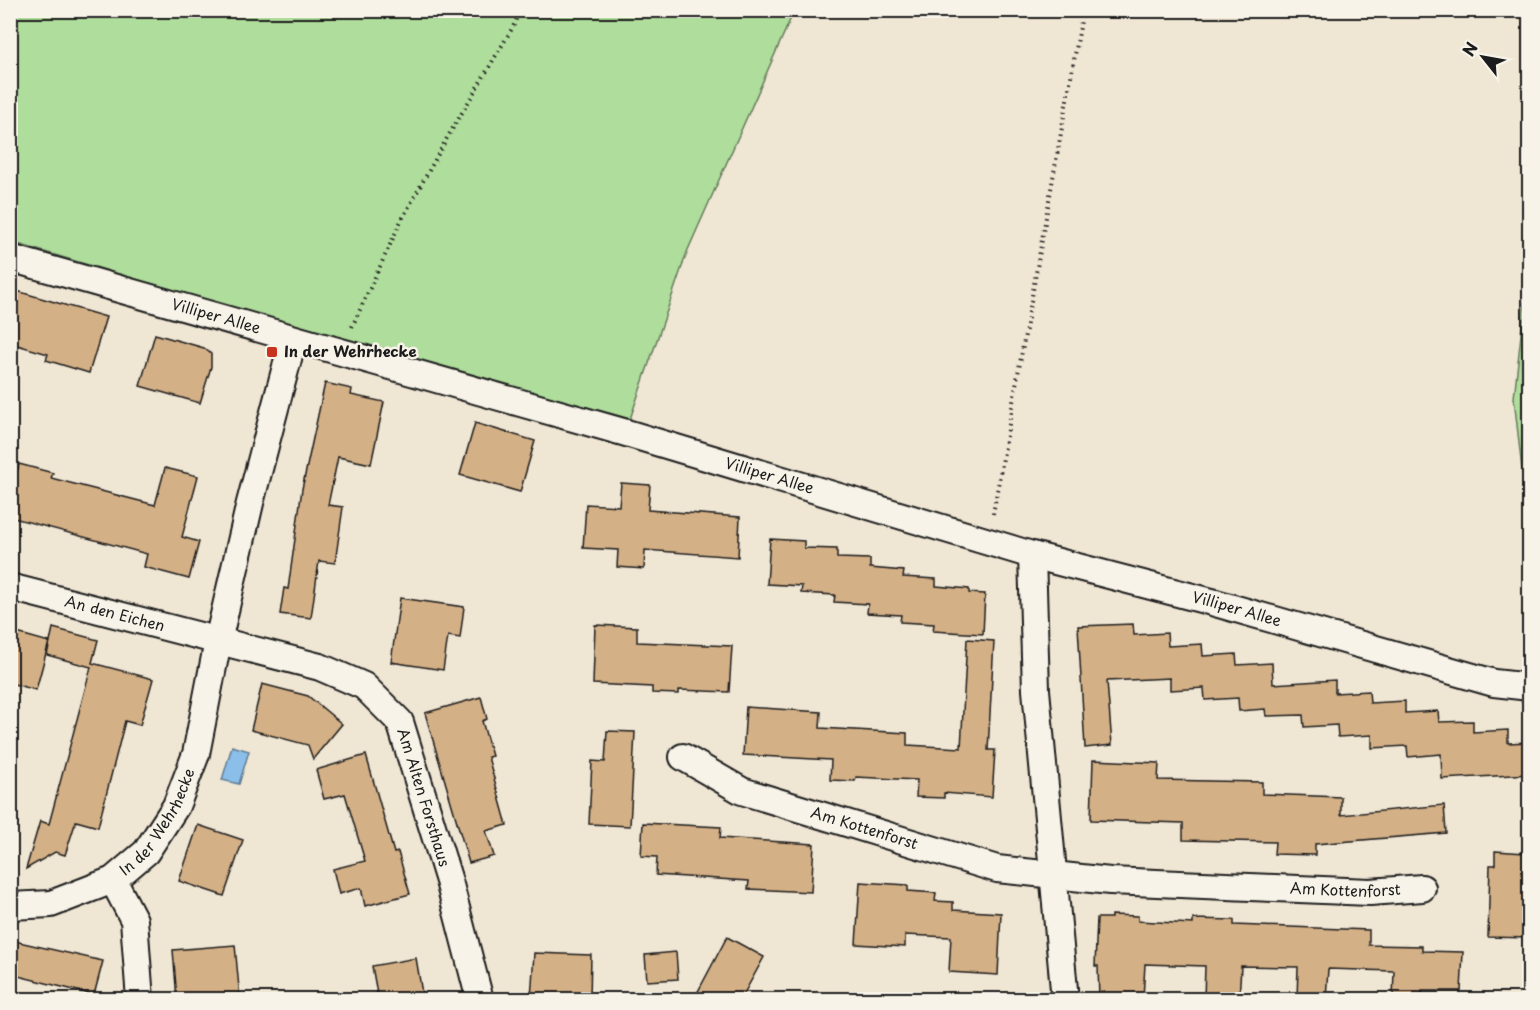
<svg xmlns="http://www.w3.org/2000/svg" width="1540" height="1010" viewBox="0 0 1540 1010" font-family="'Playpen Sans',sans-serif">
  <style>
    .green { fill: #afdd9c; stroke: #667c5c; stroke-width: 1.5 }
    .water { fill: #8bbee8; stroke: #5f7d96; stroke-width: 1.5 }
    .building { fill: #d4b086; stroke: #1c1c1c; stroke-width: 1.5 }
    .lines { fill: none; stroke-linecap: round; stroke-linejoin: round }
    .minor-casing { stroke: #1c1c1c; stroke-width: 30 }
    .path { stroke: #1c1c1c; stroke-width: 4; stroke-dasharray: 1.5 4.5; stroke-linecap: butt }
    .minor { stroke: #f7f3e8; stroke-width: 26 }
    .poi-dot { fill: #c8321e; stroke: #f7f3e8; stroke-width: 2 }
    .labels { text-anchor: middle; stroke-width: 5; stroke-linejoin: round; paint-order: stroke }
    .street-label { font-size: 15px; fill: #1c1c1c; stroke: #f7f3e8 }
    .poi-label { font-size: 15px; font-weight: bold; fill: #1c1c1c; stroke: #f7f3e8; text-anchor: start }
  </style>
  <rect width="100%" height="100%" fill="#f0e6d4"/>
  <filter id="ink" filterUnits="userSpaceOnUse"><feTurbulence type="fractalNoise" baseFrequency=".0167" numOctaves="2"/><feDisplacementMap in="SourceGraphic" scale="12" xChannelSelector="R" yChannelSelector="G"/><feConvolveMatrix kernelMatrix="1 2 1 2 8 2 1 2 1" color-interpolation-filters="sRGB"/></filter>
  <g filter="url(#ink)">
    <g class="green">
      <polygon points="10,11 794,11 687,252 630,419 309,330 11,242"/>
      <polygon points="1529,262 1530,532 1529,532 1514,398"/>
    </g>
    <polygon class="water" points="232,746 249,751 239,784 222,780"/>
    <g class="building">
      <polygon points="10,289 106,317 89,373 46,360 48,354 10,343"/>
      <polygon points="155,334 204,348 211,354 211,367 200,403 140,386"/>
      <polygon points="325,383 352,389 351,395 384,402 371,464 338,457 328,505 343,507 335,563 319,561 311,618 280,614 284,588 288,589 302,489"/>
      <polygon points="475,423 535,441 520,492 460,475"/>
      <polygon points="19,464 53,473 51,478 155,505 165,468 198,476 182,537 199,542 189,579 144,567 147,554 10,517 10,467 18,469"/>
      <polygon points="621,483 650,485 648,510 740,517 738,557 645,550 644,569 617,567 618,550 583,548 586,504 619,506"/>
      <polygon points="770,539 804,541 804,548 837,549 837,558 870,559 870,568 904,571 903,577 936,579 936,586 969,589 969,593 985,594 983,634 933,631 934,624 900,622 901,615 867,613 868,604 834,602 835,595 801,593 802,586 767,584"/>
      <polygon points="400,598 464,607 460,638 448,636 443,670 391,662"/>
      <polygon points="1133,624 1134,635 1167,633 1168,646 1202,644 1203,656 1236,654 1237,665 1272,663 1273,684 1335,680 1335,693 1369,691 1370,703 1405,701 1405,713 1438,711 1439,722 1473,721 1473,732 1508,730 1508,743 1530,742 1530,774 1442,779 1441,754 1408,757 1407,746 1372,748 1372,735 1338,737 1337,725 1304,727 1303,715 1266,716 1265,709 1239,711 1238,698 1205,700 1204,688 1170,690 1170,678 1107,681 1112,745 1085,748 1078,626"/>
      <polygon points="595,625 637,627 637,642 732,646 729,692 679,690 679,694 652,693 652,687 593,684"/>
      <polygon points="53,628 98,640 92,663 153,679 140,725 125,721 98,827 76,821 65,855 55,852 26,869 40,821 49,824 91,667 47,655"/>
      <polygon points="10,631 49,642 36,690 10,683"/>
      <polygon points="967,639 994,641 988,750 995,750 992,797 944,793 944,798 916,797 917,780 856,777 855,781 830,780 831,760 743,755 746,707 821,712 820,728 907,733 907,745 961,748"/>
      <polygon points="262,684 308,696 342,724 313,759 308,745 251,730"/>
      <polygon points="481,697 487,719 482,721 492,756 488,757 507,825 486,831 494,856 469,863 425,713"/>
      <polygon points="607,731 635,732 630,826 589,824 592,761 605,762"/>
      <polygon points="366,755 394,853 398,852 410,894 365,906 361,888 339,894 333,869 365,861 345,794 324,799 316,770"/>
      <polygon points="1093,760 1159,763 1158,780 1262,782 1262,794 1341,797 1341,815 1444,805 1446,833 1315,844 1315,855 1274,854 1275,842 1183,840 1183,823 1091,820"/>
      <polygon points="643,823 721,827 720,838 814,844 811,892 748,889 749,881 656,875 657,857 641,856"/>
      <polygon points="198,825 243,840 224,896 179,881"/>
      <polygon points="1495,851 1525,853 1525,866 1529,866 1530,881 1530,938 1488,937 1490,865 1495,865"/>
      <polygon points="860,882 908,885 908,891 936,893 935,901 953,902 953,910 1001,913 998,975 949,972 951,937 905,935 905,947 856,944"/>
      <polygon points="1111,915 1138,916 1138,921 1193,924 1193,919 1234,920 1234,925 1369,930 1369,945 1422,946 1422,951 1463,952 1461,991 1422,991 1422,999 1393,999 1394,971 1328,969 1326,999 1297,999 1298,967 1241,966 1239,999 1204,999 1205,966 1145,964 1143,999 1099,999 1098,966 1095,966 1097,918 1111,918"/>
      <polygon points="727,937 764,957 741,999 694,999"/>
      <polygon points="10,940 103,961 94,995 10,974"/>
      <polygon points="235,945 240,999 177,999 173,950"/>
      <polygon points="676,952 678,979 647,981 645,955"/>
      <polygon points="534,953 591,955 590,999 531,999"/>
      <polygon points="416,958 423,999 378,999 372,966"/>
    </g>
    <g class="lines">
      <defs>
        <g id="minor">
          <path id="s1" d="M10,258L623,432L1032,555L1212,602L1494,683L1530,687"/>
          <polyline points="1032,555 1036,690 1065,1000"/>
          <path id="s2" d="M10,587L320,667L364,686L400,722L449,881L480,1000"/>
          <path id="s3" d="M683,757L742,791L997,869L1110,881L1370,892L1422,888"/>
          <polyline points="113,880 134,920 140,1000"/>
          <path id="s4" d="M10,906L51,904L113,880L146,852L176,806L196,754L218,641L250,503L293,340"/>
        </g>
      </defs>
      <use href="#minor" class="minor-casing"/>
      <g class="path">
        <polyline points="352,327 401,221 447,138 513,27 520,10"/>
        <polyline points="993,514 1083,10"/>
      </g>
      <use href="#minor" class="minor"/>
    </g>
  </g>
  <rect class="poi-dot" x="266" y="346" width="12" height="12" rx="3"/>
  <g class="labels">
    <g class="street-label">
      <text dy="5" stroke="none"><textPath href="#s1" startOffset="214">Villiper Allee</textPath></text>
      <text dy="5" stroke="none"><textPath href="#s1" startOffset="790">Villiper Allee</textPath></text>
      <text dy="5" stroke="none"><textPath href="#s1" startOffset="1276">Villiper Allee</textPath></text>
      <text dy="5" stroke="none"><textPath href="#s2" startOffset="108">An den Eichen</textPath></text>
      <text dy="5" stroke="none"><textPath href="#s2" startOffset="498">Am Alten Forsthaus</textPath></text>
      <text dy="5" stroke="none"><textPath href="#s4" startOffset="182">In der Wehrhecke</textPath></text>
      <text dy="5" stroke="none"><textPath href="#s3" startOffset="196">Am Kottenforst</textPath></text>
      <text dy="5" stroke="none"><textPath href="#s3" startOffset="684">Am Kottenforst</textPath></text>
    </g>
    <g class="poi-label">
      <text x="284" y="357">In der Wehrhecke</text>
    </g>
  </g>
  <rect width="1540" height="1010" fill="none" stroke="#f7f3e8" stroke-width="36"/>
  <rect x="18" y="18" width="1504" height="974" fill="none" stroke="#1c1c1c" stroke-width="2" filter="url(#ink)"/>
  <g transform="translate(1483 57) rotate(301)" stroke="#f7f3e8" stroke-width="4.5" paint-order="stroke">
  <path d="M0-4.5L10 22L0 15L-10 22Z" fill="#1c1c1c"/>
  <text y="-9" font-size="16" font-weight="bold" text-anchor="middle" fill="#1c1c1c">N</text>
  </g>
</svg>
